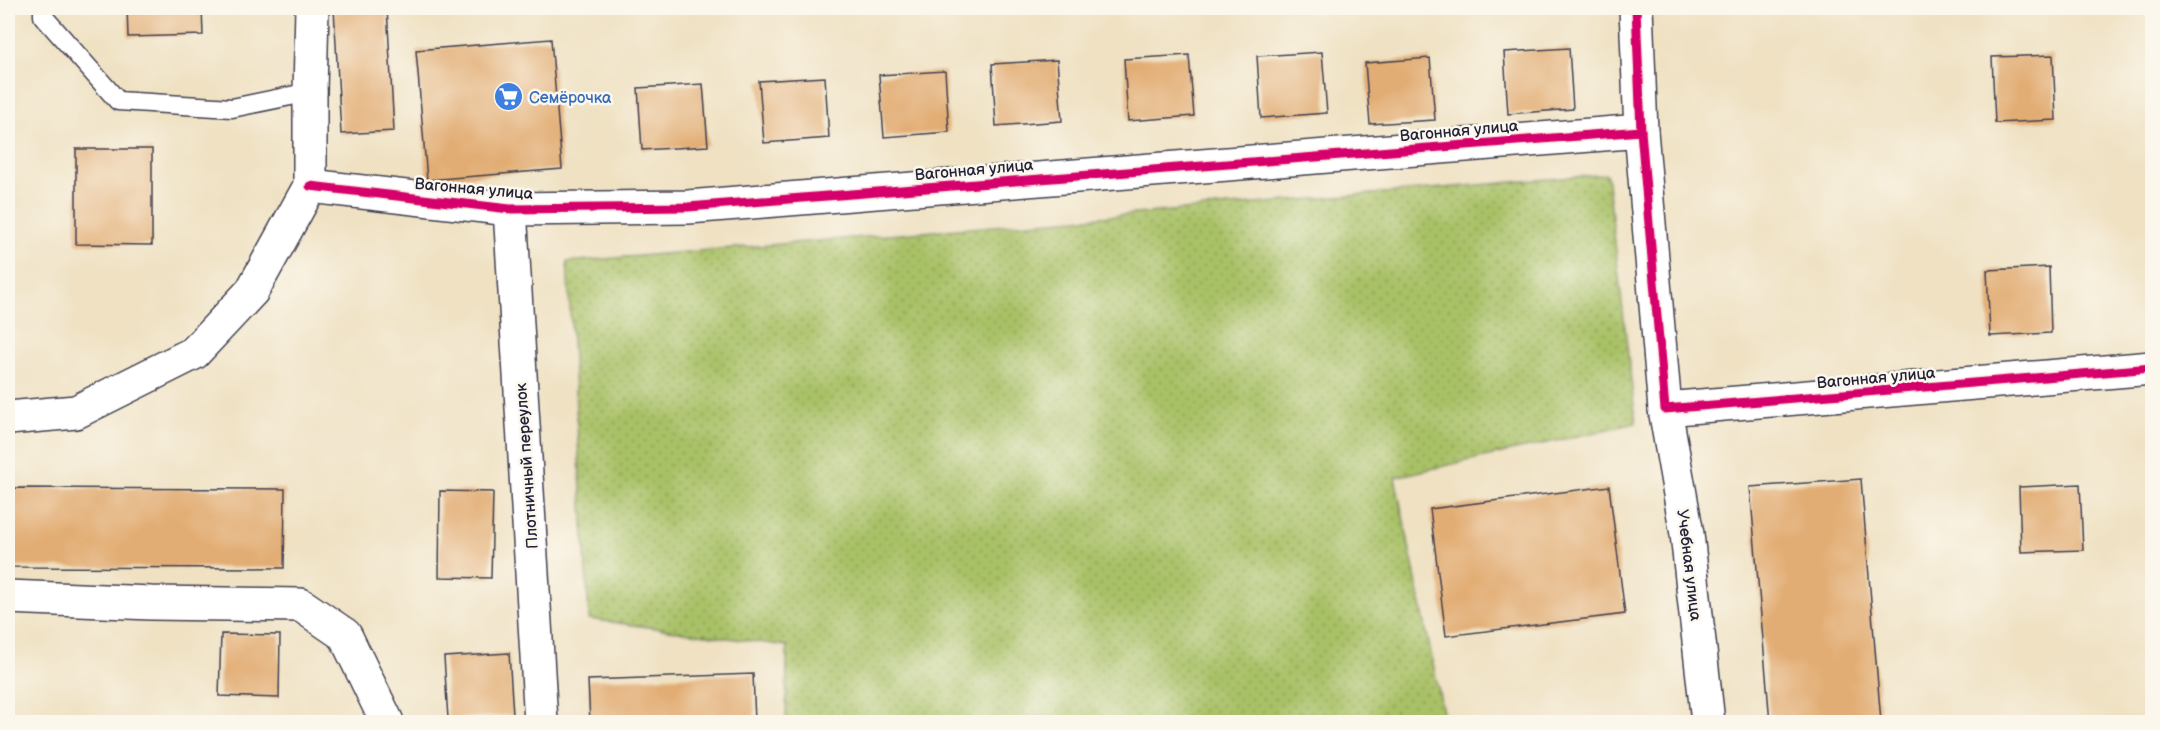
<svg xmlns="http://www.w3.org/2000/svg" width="2160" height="730" viewBox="0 0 2160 730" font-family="'Balsamiq Sans',sans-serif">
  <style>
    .park { fill: url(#park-dots); stroke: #667250; stroke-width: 1.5 }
    .building { fill: #e2ad75 }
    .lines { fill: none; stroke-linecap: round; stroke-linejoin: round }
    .service-casing { stroke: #413f4f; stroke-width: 21 }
    .minor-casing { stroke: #413f4f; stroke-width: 36 }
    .tertiary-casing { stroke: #413f4f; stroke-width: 36 }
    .service { stroke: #fff; stroke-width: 18 }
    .minor { stroke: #fff; stroke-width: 33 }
    .tertiary { stroke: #fff; stroke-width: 33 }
    .cycleway-casing { stroke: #fbf7ec; stroke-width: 13 }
    .cycleway { stroke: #d6006c; stroke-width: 9 }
    .labels { text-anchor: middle; stroke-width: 5; stroke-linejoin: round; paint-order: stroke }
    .shop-label { font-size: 16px; fill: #366cbe; stroke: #fbf7ec; text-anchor: start }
    .street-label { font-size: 16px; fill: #22223b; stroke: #fbf7ec }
  </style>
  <defs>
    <pattern id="park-dots" width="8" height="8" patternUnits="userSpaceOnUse" patternTransform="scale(1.5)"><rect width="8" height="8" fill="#a9c166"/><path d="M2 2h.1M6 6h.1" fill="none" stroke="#899c55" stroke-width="1.8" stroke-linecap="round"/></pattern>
  </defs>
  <rect width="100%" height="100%" fill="#fbf7ec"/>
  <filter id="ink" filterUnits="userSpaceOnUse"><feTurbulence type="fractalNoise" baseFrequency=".0167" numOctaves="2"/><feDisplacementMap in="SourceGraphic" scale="12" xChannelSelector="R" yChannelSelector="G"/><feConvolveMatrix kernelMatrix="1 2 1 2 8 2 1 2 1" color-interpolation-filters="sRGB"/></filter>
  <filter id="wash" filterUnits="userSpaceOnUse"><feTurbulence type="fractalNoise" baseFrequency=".008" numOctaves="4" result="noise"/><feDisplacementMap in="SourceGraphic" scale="24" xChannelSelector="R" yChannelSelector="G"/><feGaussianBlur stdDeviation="1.35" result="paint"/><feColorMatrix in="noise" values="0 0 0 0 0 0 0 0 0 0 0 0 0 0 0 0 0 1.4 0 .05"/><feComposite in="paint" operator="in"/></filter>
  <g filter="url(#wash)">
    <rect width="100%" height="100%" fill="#efe1c2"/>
    <polygon class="park" points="1607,174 1636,423 1395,477 1445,722 786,722 787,646 589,619 567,262"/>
    <g id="blocks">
      <g class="building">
        <polygon points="127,8 202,8 203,35 128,37"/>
        <polygon points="334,8 387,8 394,131 341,134"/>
        <polygon points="551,39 562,169 427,180 416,50"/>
        <polygon points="1569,48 1573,109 1508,114 1504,52"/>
        <polygon points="1322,52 1327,113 1261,118 1257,56"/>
        <polygon points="1189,55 1194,116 1128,121 1124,59"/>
        <polygon points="2053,55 2056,120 1995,123 1992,57"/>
        <polygon points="1430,58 1435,120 1370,124 1365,63"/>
        <polygon points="1057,60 1062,121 996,126 992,64"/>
        <polygon points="945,71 949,132 884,137 879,75"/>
        <polygon points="825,77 829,138 764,143 759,81"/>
        <polygon points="703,84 708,146 642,150 638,88"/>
        <polygon points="76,149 152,149 152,245 76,244"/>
        <polygon points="2049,267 2051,333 1990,336 1987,270"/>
        <polygon points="1861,479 1881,722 1770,722 1750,487"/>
        <polygon points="2080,484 2083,550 2021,552 2019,487"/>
        <polygon points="1609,486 1625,614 1446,636 1430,509"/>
        <polygon points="8,488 285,489 284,568 8,567"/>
        <polygon points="440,491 493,492 491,578 439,577"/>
        <polygon points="221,634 280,635 279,698 219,696"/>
        <polygon points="509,653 513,715 448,719 444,657"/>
        <polygon points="753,674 755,722 590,722 588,680"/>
      </g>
    </g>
  </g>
  <g filter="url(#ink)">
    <use href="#blocks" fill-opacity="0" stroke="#413f4f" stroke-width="1.5"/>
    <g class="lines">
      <defs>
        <polyline id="service" points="43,8 43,16 118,101 232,108 310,92"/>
        <g id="minor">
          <polyline points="310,186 510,209 688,207 1641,131"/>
          <polyline points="510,209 541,722"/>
          <polyline points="1665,409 1687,534 1708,722"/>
          <polyline points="8,418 76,412 194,353 252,291 310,186 310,92"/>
          <polyline points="8,597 151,603 301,605 345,635 387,722"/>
        </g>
        <g id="tertiary">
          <polyline points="1636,8 1641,131 1665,409 2152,368"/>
          <polyline points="310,92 312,8"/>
        </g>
      </defs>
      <use href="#service" class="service-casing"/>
      <use href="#minor" class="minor-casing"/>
      <use href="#tertiary" class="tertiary-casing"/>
      <use href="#service" class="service"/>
      <use href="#minor" class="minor"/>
      <use href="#tertiary" class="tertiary"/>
      <defs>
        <g id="cycleway">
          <polyline points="1636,8 1641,131 1665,409 2152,368"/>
          <polyline points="310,186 510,209 688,207 1641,131"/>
        </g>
      </defs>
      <use href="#cycleway" class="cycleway-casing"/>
      <use href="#cycleway" class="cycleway"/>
    </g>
  </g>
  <defs>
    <symbol id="supermarket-disc" viewBox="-11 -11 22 22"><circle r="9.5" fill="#3f7fe0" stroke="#fbf7ec"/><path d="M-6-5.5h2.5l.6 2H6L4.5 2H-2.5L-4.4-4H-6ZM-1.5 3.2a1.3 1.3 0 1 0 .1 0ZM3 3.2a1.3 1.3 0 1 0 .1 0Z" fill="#fff"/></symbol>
  </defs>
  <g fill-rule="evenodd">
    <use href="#supermarket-disc" x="492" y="80" width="33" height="33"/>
  </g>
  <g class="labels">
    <g class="shop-label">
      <text x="529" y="103">Семёрочка</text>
    </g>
    <g class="street-label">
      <text transform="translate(1459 130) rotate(-5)" y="6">Вагонная улица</text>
      <text transform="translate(974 169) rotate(-5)" y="6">Вагонная улица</text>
      <text transform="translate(474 188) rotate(5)" y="6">Вагонная улица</text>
      <text transform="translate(1876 377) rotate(-5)" y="6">Вагонная улица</text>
      <text transform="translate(526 466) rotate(-94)" y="6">Плотничный переулок</text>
      <text transform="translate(1690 565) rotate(83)" y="6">Учебная улица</text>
    </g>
  </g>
  <rect width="2160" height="730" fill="none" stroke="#fbf7ec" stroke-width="30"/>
</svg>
